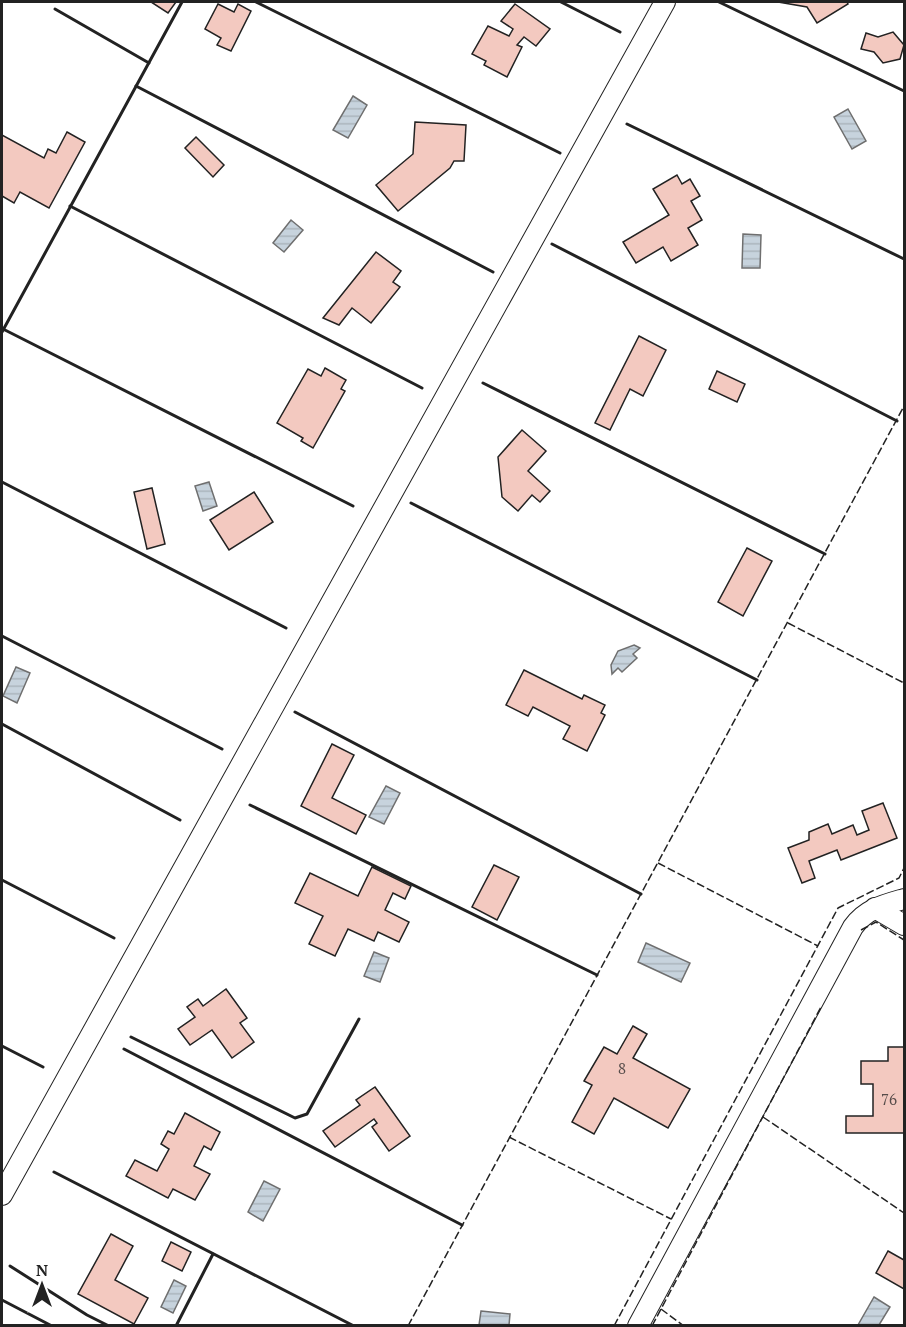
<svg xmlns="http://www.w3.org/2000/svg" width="906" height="1327" viewBox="0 0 906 1327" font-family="'PT Serif',serif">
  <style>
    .water { fill: url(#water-rules); stroke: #6f6f6f; stroke-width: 1.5 }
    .building { fill: #f3c9c0; stroke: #222; stroke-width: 1.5 }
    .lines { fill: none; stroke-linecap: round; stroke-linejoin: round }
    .minor-casing { stroke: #222; stroke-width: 22 }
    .minor { stroke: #fff; stroke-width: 20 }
    .fence { stroke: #222; stroke-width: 1.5; stroke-dasharray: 8 3; stroke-linecap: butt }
    .wall { stroke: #222; stroke-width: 3 }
    .labels { text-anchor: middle; stroke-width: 4.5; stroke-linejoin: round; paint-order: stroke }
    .number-label { font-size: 15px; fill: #564c4a }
  </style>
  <defs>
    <pattern id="water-rules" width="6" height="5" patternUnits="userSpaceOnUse" patternTransform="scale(1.5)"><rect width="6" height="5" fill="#c7d3dd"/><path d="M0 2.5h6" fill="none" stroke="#abb5bd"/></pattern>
  </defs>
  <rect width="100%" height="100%" fill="#fff"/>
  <g class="water">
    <polygon points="353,96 367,105 348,138 333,130"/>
    <polygon points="848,109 866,141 852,149 834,117"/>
    <polygon points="291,220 303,230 284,252 273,243"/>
    <polygon points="743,234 761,235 760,268 742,268"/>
    <polygon points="209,482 217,506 203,511 195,486"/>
    <polygon points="634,645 640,648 633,654 637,658 622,672 618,668 612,674 611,665 618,651"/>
    <polygon points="16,667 30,673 17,703 3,696"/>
    <polygon points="386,786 400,793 384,824 369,817"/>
    <polygon points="646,943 690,963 681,982 638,962"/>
    <polygon points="374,952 389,958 380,982 364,976"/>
    <polygon points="264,1181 280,1189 263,1221 248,1212"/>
    <polygon points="174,1280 186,1286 173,1313 161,1307"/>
    <polygon points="874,1297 890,1307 879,1325 858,1325"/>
    <polygon points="481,1311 510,1314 509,1325 479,1325"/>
  </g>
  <g class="building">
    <polygon points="151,2 176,2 168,13"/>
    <polygon points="778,2 847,2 848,4 817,23 807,7"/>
    <polygon points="218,4 234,12 238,4 251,11 231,51 217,45 221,38 205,29"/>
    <polygon points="515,4 550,29 536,46 524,37 517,45 522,47 507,77 484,65 486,61 472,54 488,26 509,36 513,29 501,21"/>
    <polygon points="893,32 904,45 900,59 883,63 874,52 861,49 866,33 878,37"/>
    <polygon points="415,122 466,125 464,161 454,161 450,168 398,211 376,185 413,154"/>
    <polygon points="67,132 85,142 49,208 20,192 14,203 2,196 2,135 44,158 48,149 56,153"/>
    <polygon points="196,137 224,165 213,177 185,148"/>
    <polygon points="677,175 682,184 690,179 700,196 691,201 702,220 688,228 698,245 671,261 663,247 636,263 623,242 669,215 653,189"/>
    <polygon points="376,252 401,271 393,282 400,287 371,323 352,308 339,325 323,318"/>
    <polygon points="639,336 666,350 643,396 630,389 610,430 595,423"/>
    <polygon points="325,368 346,380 341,389 345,391 313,448 301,441 303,438 277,423 308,369 321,376"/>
    <polygon points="717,371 745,384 737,402 709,389"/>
    <polygon points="522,430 546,451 528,471 550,491 540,502 532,495 518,511 502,497 498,457"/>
    <polygon points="152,488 165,544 147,549 134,492"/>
    <polygon points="254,492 273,522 229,550 210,520"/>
    <polygon points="747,548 772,561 743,616 718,602"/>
    <polygon points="524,670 582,699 584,695 605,705 601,713 605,715 587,751 563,739 570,726 533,707 528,716 506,705"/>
    <polygon points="332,744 354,755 332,798 366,815 356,834 301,806"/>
    <polygon points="883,803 897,838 841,860 837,850 809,861 815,878 802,883 788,848 809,840 809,832 828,824 832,834 853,825 857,835 869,830 862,811"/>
    <polygon points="494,865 519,877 497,920 472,907"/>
    <polygon points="372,867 411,886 405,899 393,893 385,910 409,922 399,942 378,932 374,941 348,929 335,956 309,944 323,916 295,903 310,873 358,896"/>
    <polygon points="226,989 247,1018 240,1023 254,1042 232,1058 212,1030 190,1045 178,1029 195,1017 187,1007 198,999 203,1006"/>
    <polygon points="633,1026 647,1034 633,1058 690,1089 668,1128 614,1098 594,1134 572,1122 592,1085 584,1081 604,1047 617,1054"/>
    <polygon points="888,1047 904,1047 904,1133 846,1133 846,1116 873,1116 873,1084 861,1084 861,1061 888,1061"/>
    <polygon points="375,1087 410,1136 389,1151 372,1127 377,1123 374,1119 335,1147 323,1131 360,1105 356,1100"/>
    <polygon points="185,1113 220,1132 211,1150 204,1146 194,1166 210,1174 195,1200 173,1189 168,1198 126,1176 135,1160 157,1171 169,1149 161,1144 168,1131 174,1134"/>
    <polygon points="111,1234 133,1246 115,1280 148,1298 134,1324 78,1294"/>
    <polygon points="171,1242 191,1252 182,1271 162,1261"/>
    <polygon points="888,1251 904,1260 904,1289 876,1273"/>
  </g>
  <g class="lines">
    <defs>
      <g id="minor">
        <polyline points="875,908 904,925"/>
        <polyline points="2,1195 665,2"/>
        <path d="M638,1326L853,927C866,909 883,905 904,899"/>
      </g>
    </defs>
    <use href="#minor" class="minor-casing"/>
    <use href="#minor" class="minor"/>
    <g class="fence">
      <polyline points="788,623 904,683"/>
      <polyline points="658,863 818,946"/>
      <polyline points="861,930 876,922 904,940"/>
      <polyline points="763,1117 904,1213"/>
      <polyline points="509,1137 671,1219"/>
      <polyline points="661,1309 684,1326"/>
      <polyline points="408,1326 904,406"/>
      <polyline points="614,1326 838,908 899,878 904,868"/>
      <polyline points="652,1326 821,1007"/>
    </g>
    <g class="wall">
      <polyline points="256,2 560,153"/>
      <polyline points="561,2 620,32"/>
      <polyline points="719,2 904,91"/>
      <polyline points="55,9 149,63"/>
      <polyline points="136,86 493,272"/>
      <polyline points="627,124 904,259"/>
      <polyline points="70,206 422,388"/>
      <polyline points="552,244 897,421"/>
      <polyline points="3,329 353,506"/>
      <polyline points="2,332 182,2"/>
      <polyline points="483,383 825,554"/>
      <polyline points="2,482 286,628"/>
      <polyline points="411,503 757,680"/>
      <polyline points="2,636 222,749"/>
      <polyline points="295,712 641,894"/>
      <polyline points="2,724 180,820"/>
      <polyline points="250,805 597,975"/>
      <polyline points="2,880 114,938"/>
      <polyline points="131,1037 295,1118 307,1114 359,1019"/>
      <polyline points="2,1046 43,1067"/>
      <polyline points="124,1049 462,1225"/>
      <polyline points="54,1172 354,1326"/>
      <polyline points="10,1266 87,1315 109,1326"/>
      <polyline points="2,1300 52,1326"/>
      <polyline points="176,1326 213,1254"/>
    </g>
  </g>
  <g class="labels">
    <g class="number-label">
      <text x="622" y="1074">8</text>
      <text x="889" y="1105">76</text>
    </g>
  </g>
  <rect width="906" height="1327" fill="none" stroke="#222222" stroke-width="6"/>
  <g transform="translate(42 1285)" stroke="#ffffff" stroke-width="4.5" paint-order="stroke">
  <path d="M0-4.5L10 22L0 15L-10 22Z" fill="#222222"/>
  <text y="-9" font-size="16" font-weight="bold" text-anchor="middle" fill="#222222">N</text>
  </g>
</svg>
